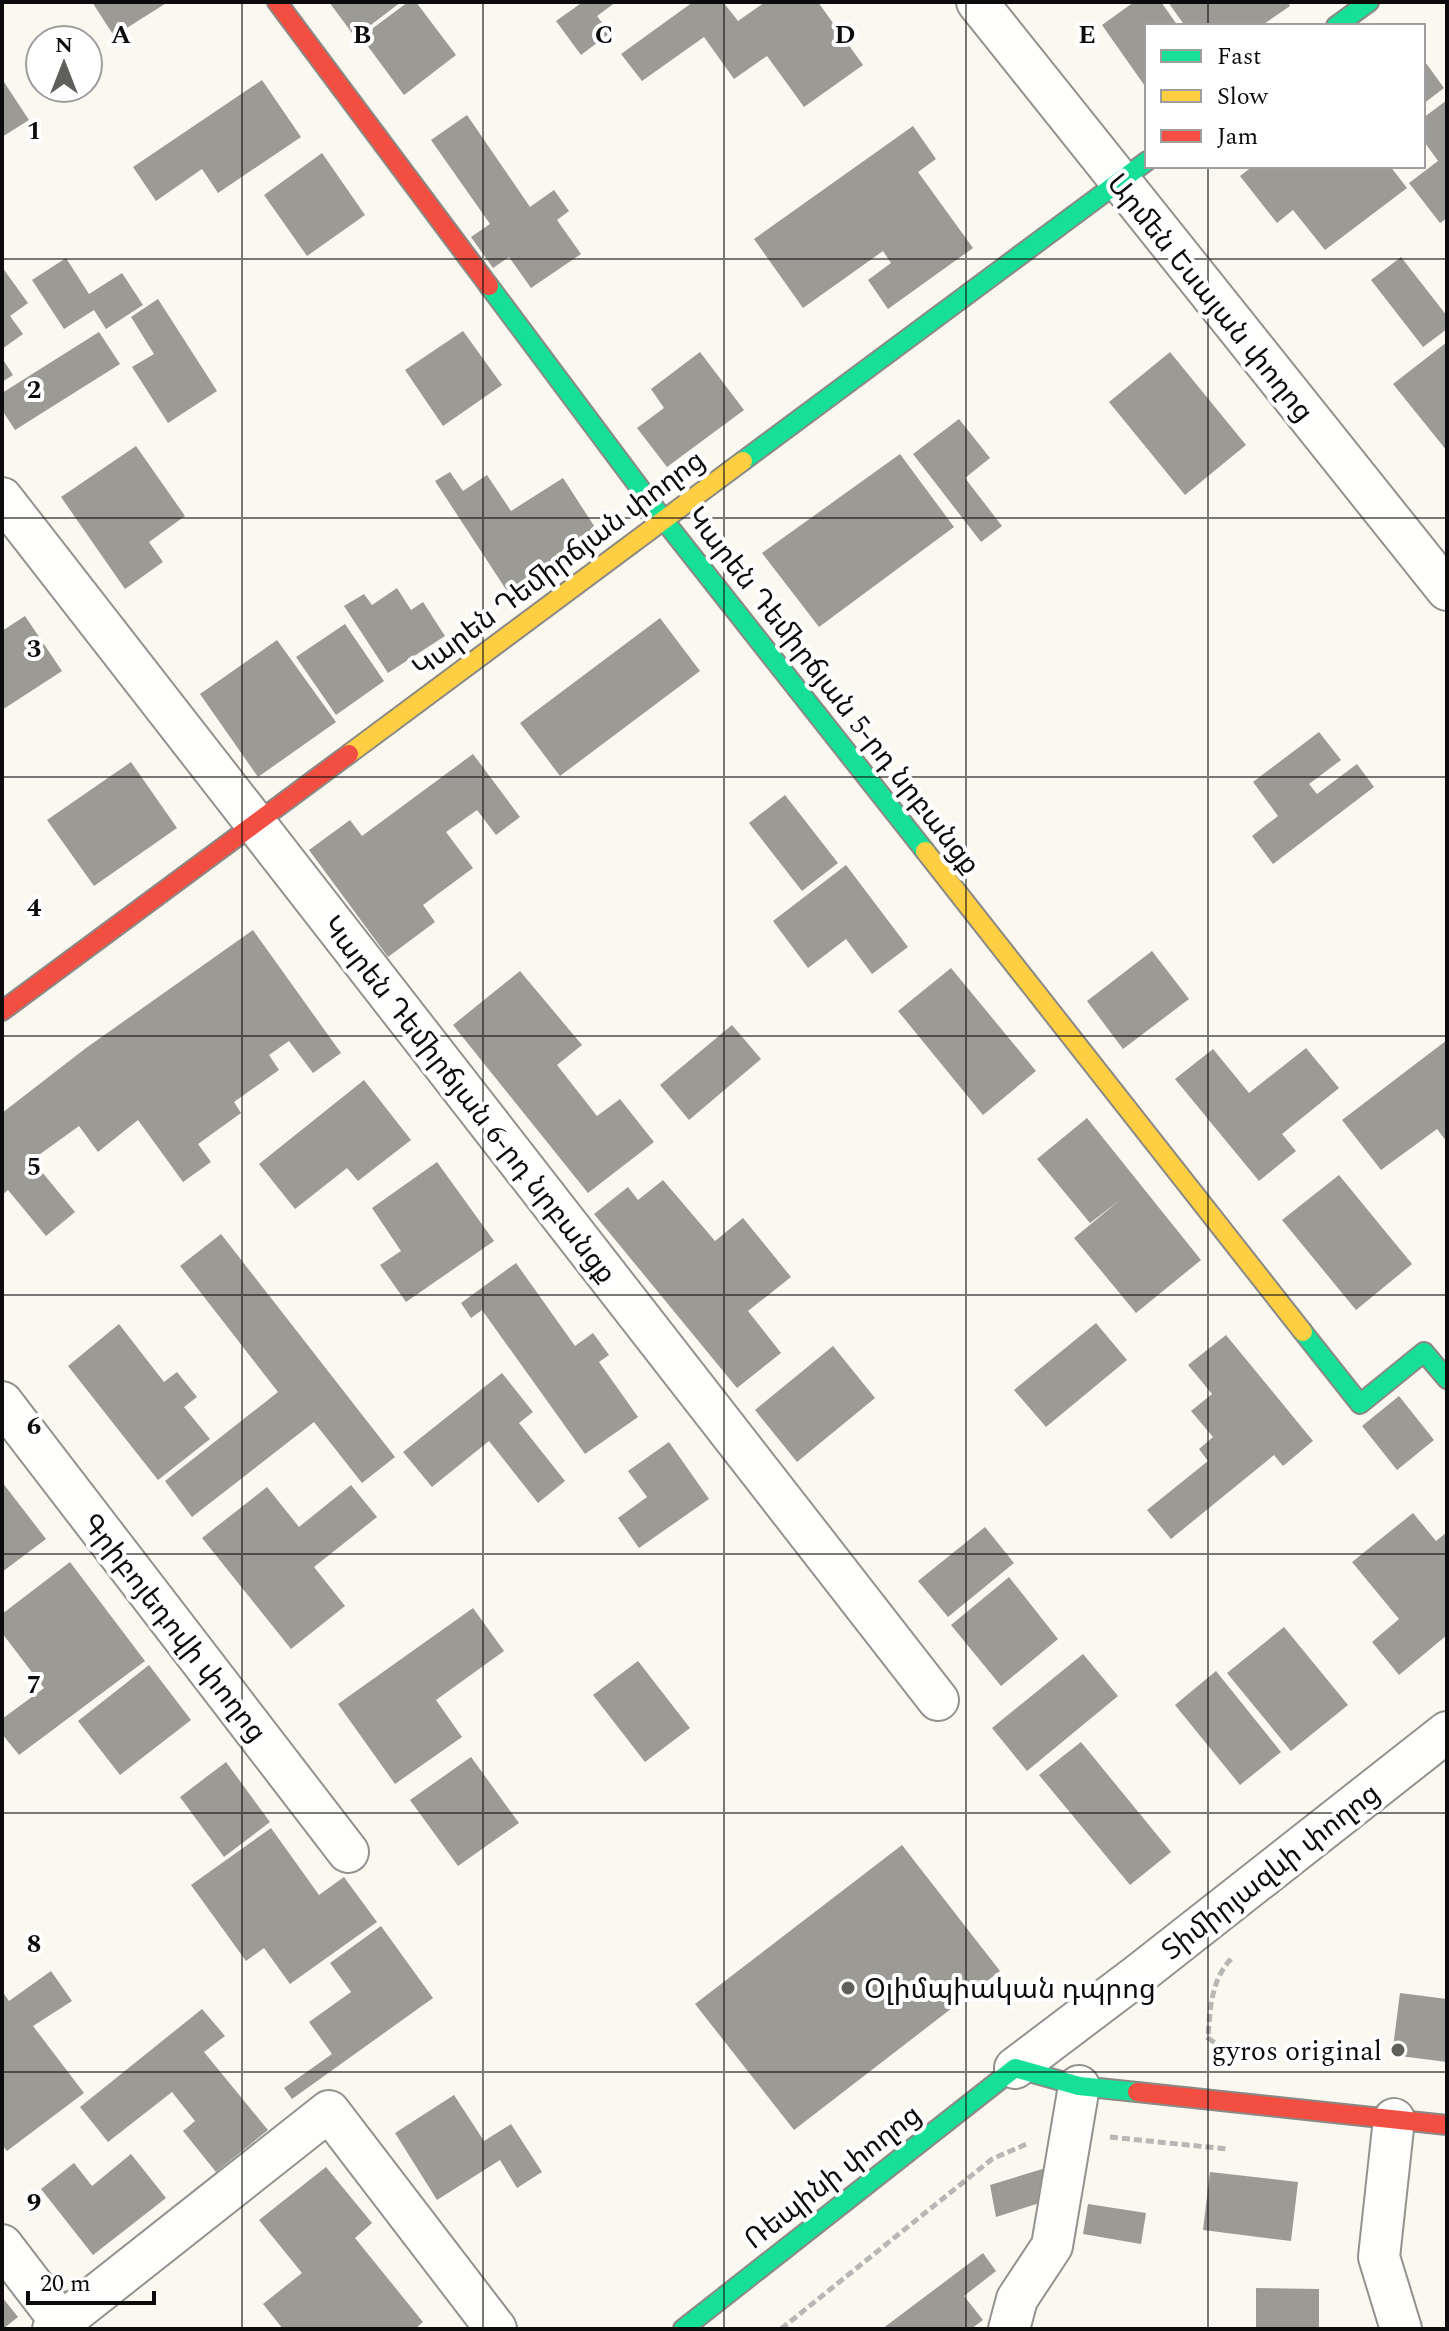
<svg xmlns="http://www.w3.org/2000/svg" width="1449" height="2331" viewBox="0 0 1449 2331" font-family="Spectral,'Noto Sans Armenian',serif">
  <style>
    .building { fill: #9c9a95 }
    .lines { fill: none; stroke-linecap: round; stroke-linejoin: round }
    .street-casing { stroke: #93928e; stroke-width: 44 }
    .fast-casing { stroke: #8a8985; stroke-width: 22 }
    .slow-casing { stroke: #8a8985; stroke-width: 22 }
    .jam-casing { stroke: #8a8985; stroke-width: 22 }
    .path { stroke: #b7b7b5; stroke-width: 5; stroke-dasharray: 8 4; stroke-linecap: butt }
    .street { stroke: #fefefd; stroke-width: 40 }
    .fast { stroke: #16e098; stroke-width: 18 }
    .slow { stroke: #ffcf43; stroke-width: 18 }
    .jam { stroke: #f24e42; stroke-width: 18 }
    .grid { fill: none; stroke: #0c0c0c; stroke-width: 2; stroke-opacity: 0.55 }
    .poi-dot { fill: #5f5f5b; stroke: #fff; stroke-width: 3 }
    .labels { text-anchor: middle; stroke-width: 8; stroke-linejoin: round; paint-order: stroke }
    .street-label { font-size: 28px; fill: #0c0c0c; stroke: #fff }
    .poi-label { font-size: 28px; fill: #0c0c0c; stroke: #fff; text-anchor: start }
    .grid-label { font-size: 26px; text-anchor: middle; font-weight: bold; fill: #0c0c0c; stroke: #fff; stroke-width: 8; stroke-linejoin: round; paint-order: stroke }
  </style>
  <rect width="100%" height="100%" fill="#faf8ef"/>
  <g class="building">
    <polygon points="92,2 168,2 114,36"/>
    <polygon points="329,2 401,2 355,37"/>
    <polygon points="408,2 416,2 456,55 404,95 361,37"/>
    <polygon points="579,2 616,2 597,16 610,33 581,55 556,21 580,4"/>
    <polygon points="693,2 723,2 738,21 765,2 818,2 863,65 804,107 767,56 734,79 704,37 642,81 621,54"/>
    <polygon points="1134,2 1161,2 1178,26 1147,26 1147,89 1102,25"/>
    <polygon points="1168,2 1288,2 1290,6 1261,26 1185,26"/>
    <polygon points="1423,59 1444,88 1423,104"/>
    <polygon points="2,79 29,120 2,137"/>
    <polygon points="262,80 301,137 218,193 202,169 156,201 133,167"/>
    <polygon points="1447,100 1447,218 1440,223 1409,183 1438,161 1423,140 1423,118"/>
    <polygon points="467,115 530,207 554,190 569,211 557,220 581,254 531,288 509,257 493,268 471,237 490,224 431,140"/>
    <polygon points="913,126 936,159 918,172 973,248 888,309 868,280 891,263 883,251 803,308 754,239"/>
    <polygon points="322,153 365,215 307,256 264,195"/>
    <polygon points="1253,166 1390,166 1407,188 1325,250 1293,210 1277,223 1240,176"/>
    <polygon points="1401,257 1447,316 1447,329 1423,347 1371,280"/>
    <polygon points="66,258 89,294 122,273 143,305 106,329 94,310 64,329 32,280"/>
    <polygon points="2,267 28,303 10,316 23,334 2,349"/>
    <polygon points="158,299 217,391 168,423 132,367 154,354 131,317"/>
    <polygon points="463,331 502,385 443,426 405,370"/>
    <polygon points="99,332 120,364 15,430 2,410 2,393"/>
    <polygon points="1447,342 1447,451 1393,384"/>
    <polygon points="700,352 744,410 667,467 637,428 664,408 651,389"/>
    <polygon points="1170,352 1246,445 1185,495 1109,402"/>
    <polygon points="2,358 13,375 2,382"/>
    <polygon points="959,419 990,458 965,478 1002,526 981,542 913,454"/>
    <polygon points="136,446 185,516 149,542 163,562 125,589 61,497"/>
    <polygon points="900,454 954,527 819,627 762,553"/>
    <polygon points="450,472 463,491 487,475 511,511 563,478 598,532 507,591 435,481"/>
    <polygon points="397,588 411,610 423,602 445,636 388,673 344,606 364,594 372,605"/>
    <polygon points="25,616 62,671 2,710 2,631"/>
    <polygon points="660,618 700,671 560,776 520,723"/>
    <polygon points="345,624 384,681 336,715 296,657"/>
    <polygon points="277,640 336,722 258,777 200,694"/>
    <polygon points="1319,732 1341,760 1309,784 1317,794 1357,764 1374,787 1273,864 1252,836 1278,816 1253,782"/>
    <polygon points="473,754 520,817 496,835 477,810 446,832 473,868 423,905 435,922 388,957 309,850 350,820 362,836"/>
    <polygon points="131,762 177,828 94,886 47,820"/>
    <polygon points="785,795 838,863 802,891 749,823"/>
    <polygon points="846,865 908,947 872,974 846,939 808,968 773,921"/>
    <polygon points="253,930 341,1053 313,1073 289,1041 269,1055 279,1070 234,1102 241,1113 198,1144 211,1162 183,1182 138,1120 98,1152 79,1126 32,1160 75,1212 46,1236 8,1190 2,1195 2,1113 86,1048"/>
    <polygon points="1152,951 1189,999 1123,1049 1087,1001"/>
    <polygon points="951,968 1036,1071 983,1115 898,1011"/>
    <polygon points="520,971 582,1045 557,1065 597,1116 620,1099 654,1142 588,1193 453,1025"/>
    <polygon points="732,1025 761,1059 689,1120 660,1085"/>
    <polygon points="1447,1040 1447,1142 1437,1129 1381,1170 1342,1120"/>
    <polygon points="1306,1048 1339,1088 1282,1134 1296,1151 1259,1181 1175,1079 1213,1049 1249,1093"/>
    <polygon points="364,1080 411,1140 358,1181 347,1168 295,1209 259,1164"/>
    <polygon points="1087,1118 1201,1260 1136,1313 1074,1238 1120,1200 1090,1223 1037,1159"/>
    <polygon points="437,1162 494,1241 406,1302 380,1265 401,1251 372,1208"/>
    <polygon points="1339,1175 1412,1264 1356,1310 1282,1220"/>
    <polygon points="663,1180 715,1241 743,1218 791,1277 748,1311 781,1353 737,1388 594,1214 628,1187 638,1200"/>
    <polygon points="221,1234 395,1457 362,1483 314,1422 192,1517 165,1481 278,1392 180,1266"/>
    <polygon points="516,1263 575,1346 593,1333 609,1355 599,1362 638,1417 585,1454 482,1310 471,1318 461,1303"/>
    <polygon points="1096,1323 1127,1360 1046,1427 1014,1390"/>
    <polygon points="119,1324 164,1382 177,1372 197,1397 184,1407 210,1439 158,1480 68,1366"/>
    <polygon points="1226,1335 1313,1441 1283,1466 1274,1455 1171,1539 1147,1510 1208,1461 1199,1449 1213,1437 1191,1411 1212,1394 1188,1365"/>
    <polygon points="833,1346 875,1398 797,1462 755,1410"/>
    <polygon points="502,1373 533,1412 519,1423 565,1481 538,1503 489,1441 432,1487 403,1452"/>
    <polygon points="1399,1396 1434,1440 1397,1470 1362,1426"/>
    <polygon points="669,1442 709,1499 639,1548 618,1518 647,1497 628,1471"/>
    <polygon points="2,1482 46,1539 2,1572"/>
    <polygon points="351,1485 377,1517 314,1567 345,1606 291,1649 202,1538 267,1487 299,1527"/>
    <polygon points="1413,1513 1436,1541 1447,1532 1447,1635 1399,1675 1372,1642 1399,1619 1352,1562"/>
    <polygon points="985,1527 1014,1563 948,1617 918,1581"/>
    <polygon points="70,1562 145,1661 19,1755 2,1734 2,1719 44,1688 2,1633 2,1614"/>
    <polygon points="1009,1577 1058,1639 1001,1686 951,1625"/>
    <polygon points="473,1608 504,1651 436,1700 462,1737 395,1784 338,1704"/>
    <polygon points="1284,1627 1348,1705 1291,1751 1227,1673"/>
    <polygon points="1083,1654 1118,1696 1027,1771 992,1728"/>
    <polygon points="638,1661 690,1728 645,1762 593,1695"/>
    <polygon points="149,1665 191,1720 120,1775 78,1721"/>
    <polygon points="1216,1671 1281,1752 1240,1785 1175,1705"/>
    <polygon points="1081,1742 1171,1852 1130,1885 1039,1775"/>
    <polygon points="471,1757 519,1823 458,1866 410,1800"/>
    <polygon points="226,1762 270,1822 224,1857 180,1797"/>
    <polygon points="271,1828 319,1895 344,1877 377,1922 290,1984 264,1948 246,1961 191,1885"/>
    <polygon points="902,1845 1000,1971 794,2130 695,2004"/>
    <polygon points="381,1926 433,1998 292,2099 284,2088 332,2054 309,2022 351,1992 330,1963"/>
    <polygon points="51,1971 72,2001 33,2026 84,2093 7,2151 2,2145 2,1991 9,2001"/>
    <polygon points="1400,1993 1447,1999 1447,2062 1392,2055"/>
    <polygon points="202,2009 225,2036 204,2052 268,2130 216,2172 183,2131 195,2121 172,2092 108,2142 80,2107"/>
    <polygon points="454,2095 484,2141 511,2124 542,2172 517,2188 500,2160 437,2200 395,2133"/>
    <polygon points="131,2154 166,2198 93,2255 41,2189 74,2163 92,2186"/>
    <polygon points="326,2167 372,2223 355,2238 423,2322 415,2329 283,2329 263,2304 302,2273 259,2220"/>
    <polygon points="1049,2167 1049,2200 996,2217 990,2185"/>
    <polygon points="1210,2172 1298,2182 1291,2241 1203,2230"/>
    <polygon points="1088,2204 1146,2213 1141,2244 1083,2234"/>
    <polygon points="983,2253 996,2271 964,2296 983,2320 971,2329 882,2329"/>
    <polygon points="1256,2288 1319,2289 1319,2329 1256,2329"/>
    <polygon points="2,2297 18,2317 3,2329 2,2329"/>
  </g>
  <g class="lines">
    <defs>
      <g id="street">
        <polyline points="977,2 1447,590"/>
        <polyline points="2,498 938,1700"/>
        <polyline points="2,1402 348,1852"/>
        <polyline points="1015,2068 1138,1975 1447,1732"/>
        <polyline points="1394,2119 1379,2257 1401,2329"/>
        <polyline points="2,2245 61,2322"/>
        <polyline points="53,2329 329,2111 496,2329"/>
        <polyline points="1009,2329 1017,2299 1052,2246 1079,2086"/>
      </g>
      <g id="fast">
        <polyline points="1336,26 1369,2"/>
        <polyline points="489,286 663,519 925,851"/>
        <polyline points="743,461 1147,161"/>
        <polyline points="1303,1332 1360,1404 1424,1352 1447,1379"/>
        <polyline points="683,2329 1015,2068 1079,2086 1137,2092"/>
      </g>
      <g id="slow">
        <polyline points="349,754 743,461"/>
        <polyline points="925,851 1303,1332"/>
      </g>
      <g id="jam">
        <polyline points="277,2 489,286"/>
        <polyline points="2,1011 349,754"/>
        <polyline points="1137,2092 1447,2125"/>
      </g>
    </defs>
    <use href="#street" class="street-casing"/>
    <use href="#fast" class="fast-casing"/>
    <use href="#slow" class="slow-casing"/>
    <use href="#jam" class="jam-casing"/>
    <g class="path">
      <path d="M1231,1959C1211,1980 1210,2009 1208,2038L1235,2057"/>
      <polyline points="1110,2137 1227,2149"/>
      <polyline points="781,2329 992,2159 1029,2143"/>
    </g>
    <use href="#street" class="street"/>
    <use href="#fast" class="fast"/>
    <use href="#slow" class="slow"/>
    <use href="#jam" class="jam"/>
  </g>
  <path class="grid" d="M242,2V2329M483,2V2329M724,2V2329M966,2V2329M1208,2V26M1208,166V2329M2,259H1447M2,518H1447M2,777H1447M2,1036H1447M2,1295H1447M2,1554H1447M2,1813H1447M2,2072H1447"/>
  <g class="poi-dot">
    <circle cx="848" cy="1988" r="8"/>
    <circle cx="1398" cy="2050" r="8"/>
  </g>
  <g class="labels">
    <g class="street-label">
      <text transform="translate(1211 297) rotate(51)" y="10">Արմեն Եսայան փողոց</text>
      <text transform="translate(558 563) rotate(-37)" y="10">Կարեն Դեմիրճյան փողոց</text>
      <text transform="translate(834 690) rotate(52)" y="10">Կարեն Դեմիրճյան 5-րդ նրբանցք</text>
      <text transform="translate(470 1099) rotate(52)" y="10">Կարեն Դեմիրճյան 6-րդ նրբանցք</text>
      <text transform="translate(175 1627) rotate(52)" y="10">Գրիբոյեդովի փողոց</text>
      <text transform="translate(1270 1871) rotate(-38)" y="10">Տիմիրյազևի փողոց</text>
      <text transform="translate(832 2176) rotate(-38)" y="10">Ռեպինի փողոց</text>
    </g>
    <g class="poi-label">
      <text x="864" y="1998">Օլիմպիական դպրոց</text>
      <text x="1382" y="2060" text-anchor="end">gyros original</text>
    </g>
  </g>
  <g class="grid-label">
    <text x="121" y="43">A</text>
    <text x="362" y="43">B</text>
    <text x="604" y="43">C</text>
    <text x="845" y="43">D</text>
    <text x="1087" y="43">E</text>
    <text x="34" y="139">1</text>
    <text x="34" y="398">2</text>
    <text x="34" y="657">3</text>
    <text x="34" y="916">4</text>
    <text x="34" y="1175">5</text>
    <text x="34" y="1434">6</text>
    <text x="34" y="1693">7</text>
    <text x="34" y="1952">8</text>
    <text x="34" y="2211">9</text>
  </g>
  <rect width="1449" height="2331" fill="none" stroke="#0c0c0c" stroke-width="8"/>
  <rect x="1145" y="24" width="280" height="144" fill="#ffffff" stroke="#9e9e9e" stroke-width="2"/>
  <rect x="1161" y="50" width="40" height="12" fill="#16e098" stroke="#9e9e9e" stroke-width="2"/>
  <text x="1217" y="64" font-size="24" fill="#0c0c0c">Fast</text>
  <rect x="1161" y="90" width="40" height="12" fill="#ffcf43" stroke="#9e9e9e" stroke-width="2"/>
  <text x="1217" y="104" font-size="24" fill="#0c0c0c">Slow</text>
  <rect x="1161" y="130" width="40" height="12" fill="#f24e42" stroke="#9e9e9e" stroke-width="2"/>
  <text x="1217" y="144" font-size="24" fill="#0c0c0c">Jam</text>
  <g transform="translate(64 64)"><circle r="38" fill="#ffffff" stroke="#9e9e9e" stroke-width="2"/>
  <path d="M0-6L14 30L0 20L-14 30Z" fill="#5f5f5b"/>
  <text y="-12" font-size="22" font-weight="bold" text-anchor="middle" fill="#0c0c0c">N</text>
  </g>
  <path d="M28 2291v12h126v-12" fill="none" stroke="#0c0c0c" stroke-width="4"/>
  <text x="40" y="2291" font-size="24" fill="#0c0c0c" stroke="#ffffff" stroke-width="6" paint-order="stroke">20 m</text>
</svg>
